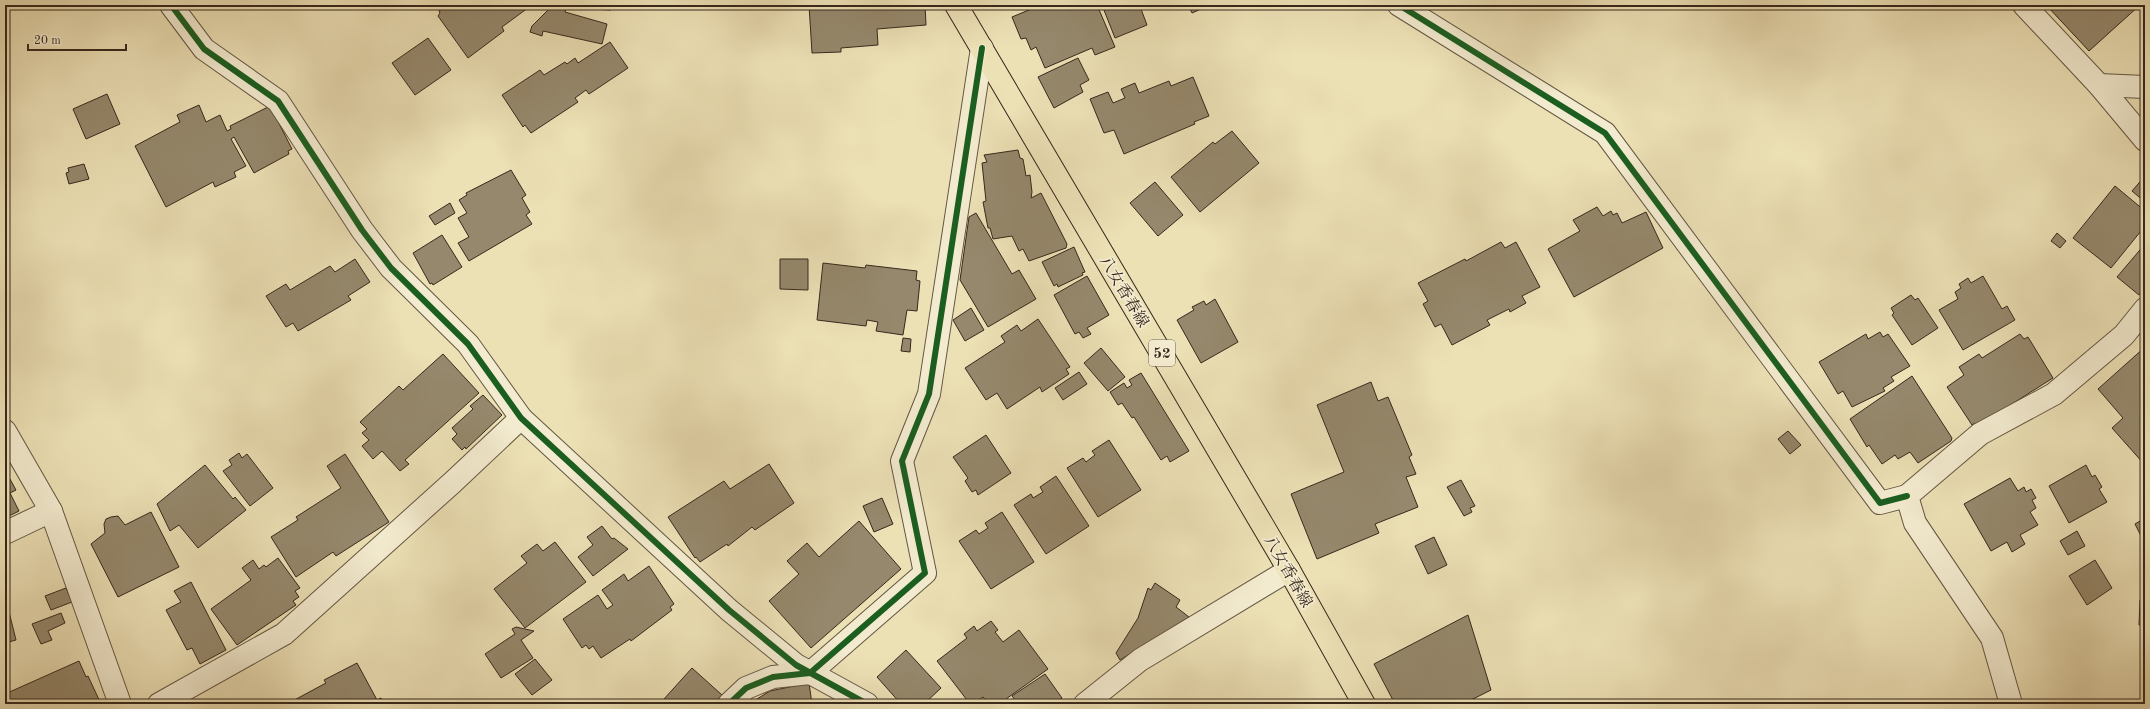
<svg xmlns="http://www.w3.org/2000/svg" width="2150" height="709" viewBox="0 0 2150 709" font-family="'Old Standard TT','Noto Serif JP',serif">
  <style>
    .building { fill: #95886c; stroke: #37281c }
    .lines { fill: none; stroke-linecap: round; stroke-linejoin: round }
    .street-casing { stroke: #645642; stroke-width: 24 }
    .primary-casing { stroke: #37281c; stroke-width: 24 }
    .street { stroke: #f3ebcf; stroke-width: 22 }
    .primary { stroke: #ece0b5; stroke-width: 22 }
    .cycleway-casing { stroke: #f3ebcf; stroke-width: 8 }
    .cycleway { stroke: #1b5e20; stroke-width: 6 }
    .labels { text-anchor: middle; stroke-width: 3.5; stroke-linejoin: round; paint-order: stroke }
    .shield { fill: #f3ebcf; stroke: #6f6252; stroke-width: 1 }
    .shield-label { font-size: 15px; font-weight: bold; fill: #37281c }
    .street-label { font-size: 16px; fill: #37281c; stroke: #f3ebcf }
  </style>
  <rect width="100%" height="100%" fill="#ece0b5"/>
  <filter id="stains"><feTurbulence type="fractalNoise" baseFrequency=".005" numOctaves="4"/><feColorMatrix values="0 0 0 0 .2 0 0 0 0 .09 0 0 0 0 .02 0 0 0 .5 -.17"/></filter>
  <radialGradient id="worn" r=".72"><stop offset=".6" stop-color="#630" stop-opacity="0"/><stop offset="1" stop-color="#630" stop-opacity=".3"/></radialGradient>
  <g class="building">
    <polygon points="447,5 532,5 502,27 504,31 468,58 438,16 440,13 439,11"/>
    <polygon points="553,5 560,5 559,7 566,9 565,12 607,24 602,44 543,31 542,36 530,32 532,26"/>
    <polygon points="564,5 610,5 611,10 569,8 569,6 565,7"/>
    <polygon points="809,5 925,5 926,25 877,29 878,45 841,48 841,52 812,53"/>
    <polygon points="1041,5 1097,5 1115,47 1095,55 1092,48 1045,68 1036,47 1031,50 1026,38 1021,39 1012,17"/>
    <polygon points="1102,5 1137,5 1139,10 1141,9 1147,25 1115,38"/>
    <polygon points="1193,5 1199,5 1201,9 1192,13 1189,7"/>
    <polygon points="2050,5 2140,5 2089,51 2048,7"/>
    <polygon points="2145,17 2145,30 2140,23"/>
    <polygon points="428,38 451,70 415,95 392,63"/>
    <polygon points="610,42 628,68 589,94 586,90 575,98 578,102 531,133 525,125 523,127 502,95 540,70 544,75 565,62 567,64 575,58 578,63"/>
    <polygon points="1078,58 1089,80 1080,85 1083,92 1054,108 1038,77"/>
    <polygon points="1193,77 1209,116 1194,122 1195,124 1124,154 1114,130 1104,133 1090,99 1108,92 1113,103 1125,98 1121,89 1135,83 1139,93 1169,81 1171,86"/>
    <polygon points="107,94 120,124 86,139 73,109"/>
    <polygon points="199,105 206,122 220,115 227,131 231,129 230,126 270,106 292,149 288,151 289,154 254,173 234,137 231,139 246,166 234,172 236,177 215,187 213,182 166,207 135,146 180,122 177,115"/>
    <polygon points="1232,131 1259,163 1200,212 1171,177 1213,142 1215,144"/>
    <polygon points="1018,150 1020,158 1023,159 1026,176 1030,175 1032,192 1031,198 1041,193 1067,244 1066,248 1029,261 1023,249 1019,251 1012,236 993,239 990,228 988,228 983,202 986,201 982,163 987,162 984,155"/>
    <polygon points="84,164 89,179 69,184 66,173 69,172 68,168"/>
    <polygon points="511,170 526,195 522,198 530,212 526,215 532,224 469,261 458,243 469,237 458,218 467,213 459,200 467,195 466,193"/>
    <polygon points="2145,176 2145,202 2132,191"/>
    <polygon points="1155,182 1183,215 1158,236 1130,203"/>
    <polygon points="2115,186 2145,211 2145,226 2111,268 2073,238"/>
    <polygon points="450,203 455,213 435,225 429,216"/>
    <polygon points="1597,207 1603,216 1611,211 1613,215 1617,213 1622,223 1646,212 1663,248 1574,297 1548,249 1580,231 1573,220"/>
    <polygon points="976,213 1012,274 1019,270 1036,299 988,327 960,280 969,217"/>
    <polygon points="2057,233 2066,241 2060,248 2051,241"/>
    <polygon points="442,235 462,267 433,285 432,283 430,284 413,253"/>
    <polygon points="1501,242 1505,248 1516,242 1540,287 1522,296 1526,303 1510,312 1509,309 1487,320 1490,325 1452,345 1441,324 1435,327 1423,304 1428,301 1418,283 1465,259 1466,261"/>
    <polygon points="2145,244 2145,288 2139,295 2117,277"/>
    <polygon points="1074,247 1085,272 1082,273 1083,275 1058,287 1057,284 1054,286 1042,262"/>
    <polygon points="355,259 370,282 348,296 351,300 298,331 293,323 286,327 266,296 286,284 290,290 330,266 335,272"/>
    <polygon points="780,259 808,259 808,290 780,289"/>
    <polygon points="823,263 865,268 866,265 917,271 916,280 920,281 917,311 907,310 903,335 876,331 878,322 867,320 866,326 817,320"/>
    <polygon points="1087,276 1109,315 1087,328 1091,334 1083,338 1079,332 1075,334 1054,295"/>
    <polygon points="1983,276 2002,309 2007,306 2015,320 1963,350 1939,310 1958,299 1955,292 1961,288 1959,284 1968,278 1971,283"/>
    <polygon points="1911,295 1915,300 1918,298 1938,328 1912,345 1892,315 1894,313 1891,308"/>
    <polygon points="1215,299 1238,342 1201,363 1177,320 1194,310 1192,307 1204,301 1206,305"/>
    <polygon points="971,308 984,330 965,341 953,320"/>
    <polygon points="1038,319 1070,367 1066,369 1069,374 1042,392 1040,387 1007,409 997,393 986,400 965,368 1005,342 1001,336 1017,325 1021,331"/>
    <polygon points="1880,332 1883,337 1888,334 1910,366 1891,377 1894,381 1883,388 1885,391 1852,407 1843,391 1838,394 1819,362 1866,334 1868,339"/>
    <polygon points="2020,334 2024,339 2028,337 2053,378 1977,426 1975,423 1972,425 1947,387 1964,375 1959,367 1979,354 1982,358"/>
    <polygon points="903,338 911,339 910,352 901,351"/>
    <polygon points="2145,347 2145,463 2144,464 2112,428 2123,418 2098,389"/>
    <polygon points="1101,348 1125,377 1108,391 1084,363"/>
    <polygon points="443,354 479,393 405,460 409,464 400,471 382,451 373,459 362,446 369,440 362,433 367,429 360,422 399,386 403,390"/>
    <polygon points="1079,372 1087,384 1063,400 1055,388"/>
    <polygon points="1141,373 1189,451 1170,462 1167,456 1161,460 1134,417 1132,418 1122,403 1118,405 1110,392 1124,383 1127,388 1132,385 1129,380"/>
    <polygon points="1912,376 1952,438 1951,441 1918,463 1910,452 1898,459 1895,455 1882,464 1869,445 1867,447 1850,419"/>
    <polygon points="1371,382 1378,401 1388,397 1412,455 1409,457 1416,474 1406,477 1418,507 1375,524 1379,533 1317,559 1291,494 1344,472 1317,405"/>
    <polygon points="483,395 502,415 466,449 465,447 462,450 452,439 457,434 452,428 473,409 470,406"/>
    <polygon points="1788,431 1801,445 1790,454 1778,439"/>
    <polygon points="986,435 1011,473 978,495 976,490 972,492 965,481 968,478 953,457"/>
    <polygon points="1109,440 1141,490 1098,517 1067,468 1083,458 1086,462 1095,455 1092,451"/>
    <polygon points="239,453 242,458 247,454 273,488 250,506 223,471 232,465 229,460"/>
    <polygon points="345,454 389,522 336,556 333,552 296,577 271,537 298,520 296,517 341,488 327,466"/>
    <polygon points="769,464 794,503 755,530 752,527 728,546 727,544 700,562 696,557 695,558 668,517 724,481 730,489"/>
    <polygon points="205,465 233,499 235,497 246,510 198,548 179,525 170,531 157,504"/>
    <polygon points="2086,465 2092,477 2095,475 2102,487 2099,489 2107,502 2069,523 2049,486"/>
    <polygon points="5,470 16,490 10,493 19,511 7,517 5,514"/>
    <polygon points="1056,476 1089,526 1046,554 1014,505 1031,494 1033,498 1043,492 1040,487"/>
    <polygon points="2010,478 2018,491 2024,487 2026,492 2031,489 2036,498 2032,500 2036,508 2030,512 2038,525 2020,535 2025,544 2012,552 2007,542 1991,551 1964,504"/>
    <polygon points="1461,480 1475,506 1470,508 1472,512 1464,516 1447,487"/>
    <polygon points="882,498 893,524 874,532 863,506"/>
    <polygon points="151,512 179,567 118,597 91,544 105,533 104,524 106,519 111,517 118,516 125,525"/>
    <polygon points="1002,512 1034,562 991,589 959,541 976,530 979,534 988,528 985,523"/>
    <polygon points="2145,518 2145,544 2135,524"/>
    <polygon points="859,521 901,569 811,648 769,601 799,574 787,561 807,543 819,557"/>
    <polygon points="602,526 612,539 614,538 628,549 593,576 578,557 593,545 587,537"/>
    <polygon points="2077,531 2085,546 2068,555 2060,541"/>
    <polygon points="1434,537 1447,565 1428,574 1415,546"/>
    <polygon points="555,542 586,582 525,628 494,589 527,563 521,556 537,544 543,551"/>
    <polygon points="278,558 300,588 295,591 299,597 293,601 296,605 237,645 211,609 251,580 242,568 253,560 259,569 264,565 266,567"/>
    <polygon points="2095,560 2112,588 2087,605 2069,576"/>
    <polygon points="649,566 674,604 670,607 672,610 631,641 630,639 601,658 593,646 589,649 586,645 582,648 563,619 598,595 607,609 613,605 602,590 624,574 628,581"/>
    <polygon points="191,582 226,650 200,664 192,648 187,650 166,610 181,602 174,591"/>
    <polygon points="1155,583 1180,600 1176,607 1189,617 1120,660 1116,653 1138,618 1148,588 1151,590"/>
    <polygon points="66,588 72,602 51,610 45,596"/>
    <polygon points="5,596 16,640 5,643"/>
    <polygon points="2140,600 2145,600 2145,625 2139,625"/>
    <polygon points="61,613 65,623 48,631 52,640 41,644 32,624"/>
    <polygon points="1468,615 1491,690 1463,704 1395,704 1374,664"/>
    <polygon points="991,621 998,630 995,632 1003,642 1019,630 1048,669 999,704 988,704 983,697 974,704 970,704 937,661 967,638 964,634 974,626 977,631"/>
    <polygon points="516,627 534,631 521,640 533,658 501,678 485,654 515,634 512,629"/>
    <polygon points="906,650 941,688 924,704 901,704 877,677"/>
    <polygon points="535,659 552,680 532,695 515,674"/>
    <polygon points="79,661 86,677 88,676 101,704 5,704 5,694"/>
    <polygon points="357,663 377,700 381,698 384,704 287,704 326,683 324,680"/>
    <polygon points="692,668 722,695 714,704 668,704 664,699"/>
    <polygon points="5,670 10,682 5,684"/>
    <polygon points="1045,674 1062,698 1053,704 1018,704 1012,696"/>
    <polygon points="809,683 812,704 749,704 770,691"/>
  </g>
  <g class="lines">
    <defs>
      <g id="street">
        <polyline points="171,5 204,49 278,101 362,230 391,268 468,344 521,418 729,610 796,665 867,704"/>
        <polyline points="1399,5 1605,133 1880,503 1907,496"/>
        <polyline points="2024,5 2099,85 2145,140"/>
        <polyline points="2099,85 2145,87"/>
        <polyline points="5,431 51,511 120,704"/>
        <polyline points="5,533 51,511"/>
        <polyline points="159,704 284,634 453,482 521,418"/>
        <polyline points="729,704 746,688 773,677 810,673 925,573 902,461 929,394 982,48"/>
        <polyline points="1085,704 1140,660 1289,570"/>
        <polyline points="2011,704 1992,638 1915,523 1907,496 1980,434 2054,394 2124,335 2145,309"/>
      </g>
      <polyline id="primary" points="956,5 1289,570 1364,704"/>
    </defs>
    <use href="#street" class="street-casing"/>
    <use href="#primary" class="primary-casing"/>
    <use href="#street" class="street"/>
    <use href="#primary" class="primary"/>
    <defs>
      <g id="cycleway">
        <polyline points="171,5 204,49 278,101 362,230 391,268 468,344 521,418 729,610 796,665 867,704"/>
        <polyline points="1399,5 1605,133 1880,503 1907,496"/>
        <polyline points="729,704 746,688 773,677 810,673 925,573 902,461 929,394 982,48"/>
      </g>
    </defs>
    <use href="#cycleway" class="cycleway-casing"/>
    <use href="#cycleway" class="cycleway"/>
  </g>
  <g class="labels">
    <rect class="shield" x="1149" y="340" width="26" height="26" rx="3"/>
    <g class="shield-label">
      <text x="1162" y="358">52</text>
    </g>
    <g class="street-label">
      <text transform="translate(1125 291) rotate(59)" y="6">八女香春線</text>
      <text transform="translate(1289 571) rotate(60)" y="6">八女香春線</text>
    </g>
  </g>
  <rect width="2150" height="709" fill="none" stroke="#ece0b5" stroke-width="20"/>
  <rect x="6" y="6" width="2138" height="697" fill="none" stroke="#37281c" stroke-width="2"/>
  <rect x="10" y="10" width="2130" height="689" fill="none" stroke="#37281c"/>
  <path d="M28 44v6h98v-6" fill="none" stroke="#37281c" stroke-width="2"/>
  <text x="34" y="44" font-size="12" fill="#37281c" stroke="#f3ebcf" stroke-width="3" paint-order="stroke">20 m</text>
  <rect width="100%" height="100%" filter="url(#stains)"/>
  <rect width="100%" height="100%" fill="url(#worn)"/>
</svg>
